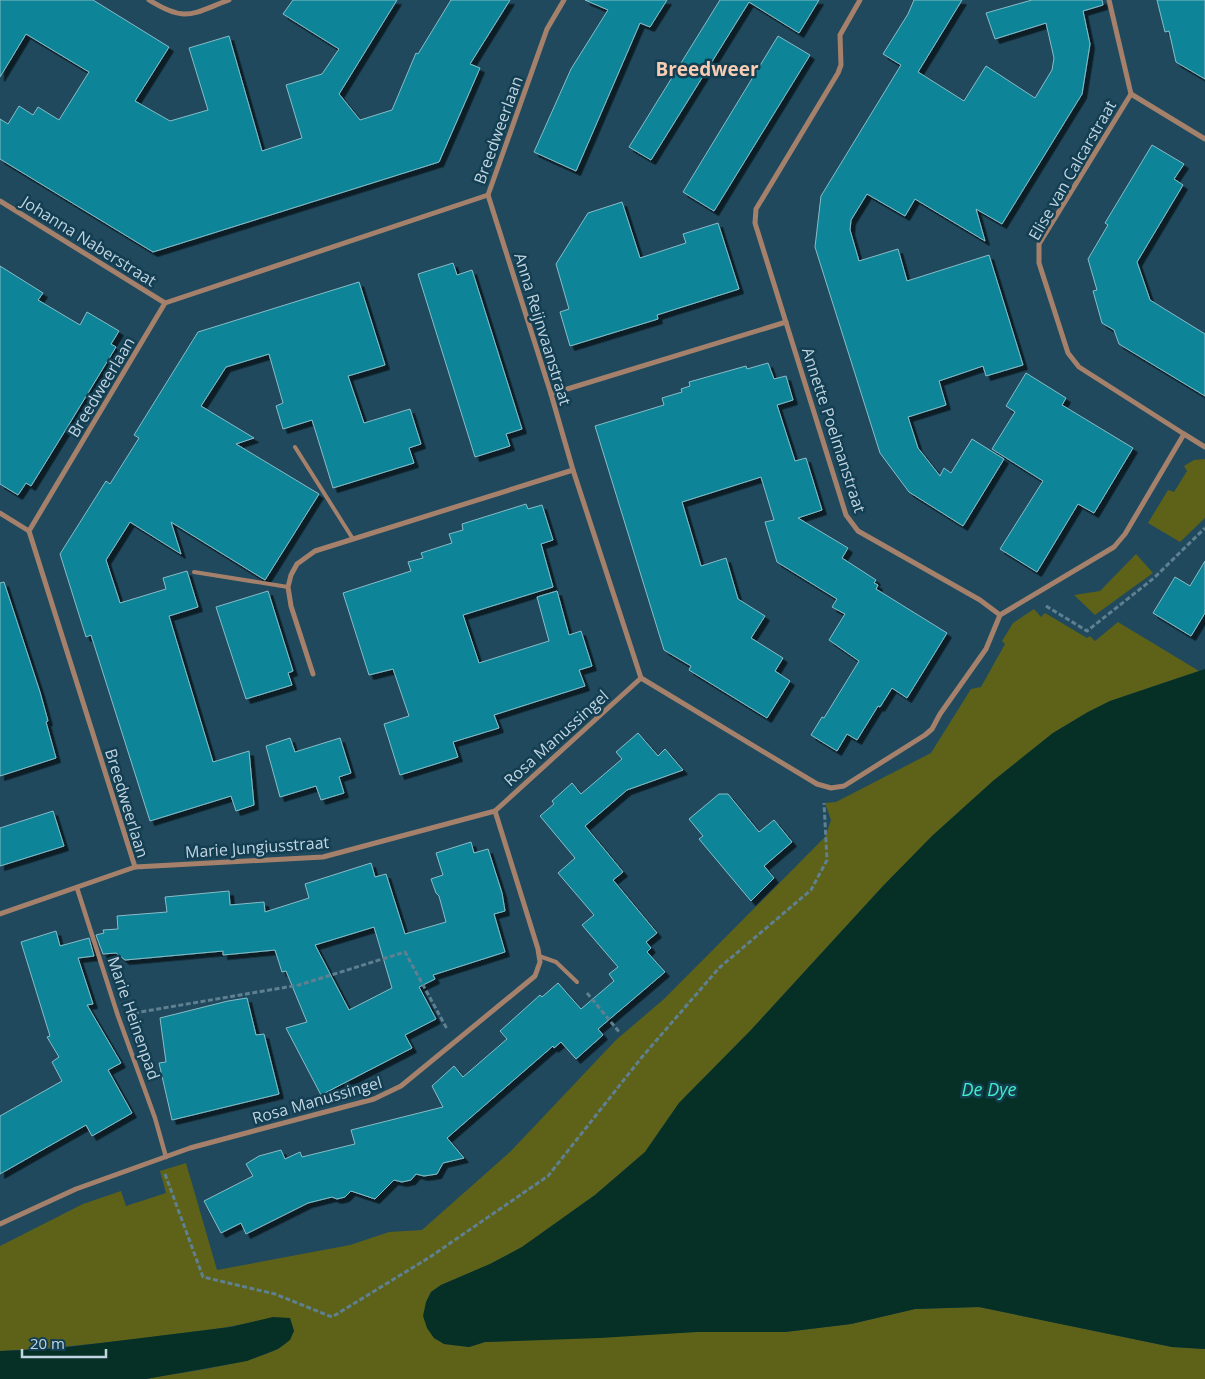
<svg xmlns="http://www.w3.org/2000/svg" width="1205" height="1379" viewBox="0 0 1205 1379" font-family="'Open Sans',sans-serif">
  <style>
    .green { fill: #5e6219 }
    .water { fill: #063025 }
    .building { fill: #088497; stroke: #88bdc8; fill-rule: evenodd; filter: url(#shadow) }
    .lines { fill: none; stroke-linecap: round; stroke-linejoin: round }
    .path { stroke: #5e8091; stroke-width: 3; stroke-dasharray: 5 2.5; stroke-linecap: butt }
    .service { stroke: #a5816b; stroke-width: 4 }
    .pedestrian { stroke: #a5816b; stroke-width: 4.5 }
    .minor { stroke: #a5816b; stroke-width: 5 }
    .labels { text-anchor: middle; stroke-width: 5; stroke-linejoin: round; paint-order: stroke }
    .street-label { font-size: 16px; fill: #c0d5e1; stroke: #143e52 }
    .water-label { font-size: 18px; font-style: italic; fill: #3defc5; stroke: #143e52 }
    .quarter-label { font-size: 19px; font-weight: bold; fill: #f7ccb2; stroke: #143e52 }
  </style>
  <defs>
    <filter id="shadow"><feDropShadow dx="4.5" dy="4.5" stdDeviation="0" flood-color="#0009"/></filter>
  </defs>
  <rect width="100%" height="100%" fill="#20495d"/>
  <g class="green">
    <polygon points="1205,459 1205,518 1180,542 1148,523 1168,490 1174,492 1187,471 1184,466 1194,460"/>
    <polygon points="1136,554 1153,573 1095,615 1074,595 1100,591"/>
    <path d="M1034,609L1041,617L1045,613L1087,638L1090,636L1095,641L1118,622L1199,671L1110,701L1088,712L1053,733L993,781L932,836L883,886L751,1030L679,1103L645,1152L595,1195L522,1247L490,1264L441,1285L431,1292L426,1302L427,1328L434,1338L445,1344L469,1347L485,1342L696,1332H785L851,1324L915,1309L979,1307L1172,1347L1205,1349V1379H146C179,1372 267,1364 288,1341C291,1339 292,1334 294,1331L290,1319C264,1317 240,1326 214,1329C143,1338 72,1348 0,1351V1246L83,1204L121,1191L126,1206L166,1193L160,1171L186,1163L217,1270L350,1245L389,1232L422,1230L510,1152L616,1040L664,999L825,837L831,820L825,803L836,802L931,753L971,689L981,687L1005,644L1002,641L1013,623Z"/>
  </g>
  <g class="water">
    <polygon points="1205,669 1205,1349 1172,1347 979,1307 915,1309 851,1324 785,1332 696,1332 600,1338 485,1342 469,1347 444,1344 434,1338 427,1328 423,1316 426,1302 431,1292 441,1285 490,1264 522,1247 595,1195 645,1152 679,1103 751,1030 883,886 932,836 993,781 1053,733 1088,712 1110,701"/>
    <polygon points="273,1317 290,1318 294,1331 290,1340 278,1349 247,1361 146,1379 0,1379 0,1351 52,1349 231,1327"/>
  </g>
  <g class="building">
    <polygon points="0,0 93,0 169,47 135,101 170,121 208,110 189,48 229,36 262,151 302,138 286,85 322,74 339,49 283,14 293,0 397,0 339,94 360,120 392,110 416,53 418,54 451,0 510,0 470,64 480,68 439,162 153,252 0,159 0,119 8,124 19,106 33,115 38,107 59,120 89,72 26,34 0,77"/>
    <polygon points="585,0 667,0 650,27 640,23 576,171 534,152 571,69 608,10"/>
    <polygon points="720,0 819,0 799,33 749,2 651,160 629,147"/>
    <polygon points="914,0 962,0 918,72 964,101 986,66 1035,98 1052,70 1054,58 1046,23 995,39 986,13 1032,0 1102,0 1103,5 1083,11 1090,44 1082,94 1002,224 976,209 985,241 915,199 905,216 867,194 851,220 850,230 859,261 898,249 907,281 989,255 1023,365 986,376 983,366 939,381 946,405 908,417 918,448 940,476 944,468 951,473 972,439 1004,459 963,526 909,492 880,453 815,247 821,196 901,65 883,54 908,14"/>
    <polygon points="1157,0 1205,0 1205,79 1176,62 1169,31 1165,32"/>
    <polygon points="778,36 810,55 714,211 683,192"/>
    <polygon points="1152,145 1184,164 1174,179 1183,185 1137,262 1150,300 1205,334 1205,396 1119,344 1114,330 1102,323 1093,291 1097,290 1088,259 1108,225 1105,223"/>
    <polygon points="622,202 640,258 686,243 683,234 718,223 739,289 657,315 658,319 570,346 560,312 569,309 556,264 588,213"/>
    <polygon points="453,263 457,275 472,270 522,429 506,434 510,446 475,457 418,274"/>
    <polygon points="0,266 43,293 38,300 80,325 87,312 119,331 111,344 116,347 68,426 31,486 26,483 18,495 0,484"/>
    <polygon points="359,282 385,365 348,376 364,423 410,409 421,444 409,448 414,463 333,488 312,420 283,429 276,406 283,403 269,354 226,367 201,406 254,438 236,444 319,494 265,580 171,522 181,554 130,522 106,560 120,603 166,589 163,578 187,571 198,607 169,616 213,762 249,751 254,805 236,811 231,796 150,821 91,635 86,637 60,554 106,481 110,484 139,438 134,435 198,332"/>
    <polygon points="768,363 774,379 786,376 793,400 777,405 795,461 806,458 822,510 798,518 848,548 842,558 876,580 874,583 878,585 876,589 947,633 907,698 892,688 880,707 878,706 857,740 847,734 837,751 811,735 822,717 824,718 859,661 829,640 845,614 832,607 837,599 777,562 765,522 774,520 761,477 682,502 701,566 726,558 738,599 765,616 751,638 783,658 775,671 790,681 767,718 689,670 691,666 664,650 595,426 664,405 662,398 682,392 681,389 690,386 689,382 746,366 747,369"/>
    <polygon points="1026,373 1066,398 1062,405 1133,448 1094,513 1078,504 1037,572 1000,549 1043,481 992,449 1015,412 1006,406"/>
    <polygon points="526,504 528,509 542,505 553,540 541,544 553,587 463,615 479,663 549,641 537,597 557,591 569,635 581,631 592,666 579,670 585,686 494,715 499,728 453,742 458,757 400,775 384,724 409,716 393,669 369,675 343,593 411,571 408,562 423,558 421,553 452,543 449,534 463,530 462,524"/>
    <polygon points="1205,561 1205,613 1191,636 1153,613 1175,577 1190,586"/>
    <polygon points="4,582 40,692 48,721 46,722 56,758 0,776 0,583"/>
    <polygon points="268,591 293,671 288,673 292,685 246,699 216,607"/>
    <polygon points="638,733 658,756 665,749 683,770 627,790 585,826 623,872 613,880 657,933 646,942 651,948 647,952 665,972 598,1029 603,1035 576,1059 561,1042 554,1048 553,1046 447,1138 464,1158 443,1163 437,1174 424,1176 416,1174 411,1180 402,1182 394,1180 375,1199 351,1191 345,1197 337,1199 332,1197 308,1203 246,1234 241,1223 221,1233 204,1201 253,1176 246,1164 259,1156 281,1150 285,1159 300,1152 302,1157 355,1144 351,1130 443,1107 432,1086 454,1066 463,1077 507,1039 500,1031 540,995 542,997 558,983 581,1009 614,981 609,974 618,967 582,925 594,915 558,873 575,858 540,816 554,804 552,801 572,783 581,794 622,759 616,752"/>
    <polygon points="290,738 295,752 340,738 351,773 339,777 344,793 321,800 316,786 280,797 266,746"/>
    <polygon points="719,794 728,794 759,832 774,820 792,842 764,866 774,878 751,901 699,839 703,836 689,819"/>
    <polygon points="53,811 64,846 0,866 0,828"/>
    <path d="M471,842L474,853L488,849L502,893L505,911L494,914L505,952L433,975L435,979L419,987L436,1019L405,1035L412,1048L321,1095L286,1028L307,1022L286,971L282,972L275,950L223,955V951L125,960L116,953L103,954L96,935L104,933L103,930L118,929L117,916L167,912L165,897L229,891L230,905L264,902L265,912L309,898L305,884L371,863L375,877L386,874L405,934L446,922L439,896L436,893L431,879L443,875L436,853ZM374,927L392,988L349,1010L315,945Z"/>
    <polygon points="56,931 60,946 89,938 94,956 78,958 93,1004 87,1005 121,1063 108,1070 132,1113 92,1136 86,1125 0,1174 0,1116 62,1081 52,1062 59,1057 47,1037 50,1036 21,942"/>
    <polygon points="247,998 256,1035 264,1034 279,1094 172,1120 159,1063 166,1062 160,1018 228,1001"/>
  </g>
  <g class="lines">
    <g class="path">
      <polyline points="1046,606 1087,631 1154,578 1205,528"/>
      <polyline points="587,993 620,1033"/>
      <polyline points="134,1013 299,985 405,952 447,1029"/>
      <polyline points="165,1174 203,1277 275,1294 332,1317 430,1257 548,1176 642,1057 719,968 811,890 827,860 824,803"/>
    </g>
    <g class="service">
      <polyline points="295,447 353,539"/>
      <polyline points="194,572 288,587"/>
      <polyline points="539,956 556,962 577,982"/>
    </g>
    <polyline class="pedestrian" points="77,888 118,1016 155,1118 166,1157"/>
    <g class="minor">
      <path d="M149,0C186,23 191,14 229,0"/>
      <polyline points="860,0 840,35 841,65 838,73 756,209 755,223 846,515 858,531 980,600 1000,615"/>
      <polyline points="1109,0 1131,94 1039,244 1039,263 1068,353 1079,367 1184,434"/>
      <polyline points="1131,94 1205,139"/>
      <polyline points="488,195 551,394 573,470 641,678"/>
      <polyline points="0,201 165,303"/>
      <polyline points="551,394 786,322"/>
      <polyline points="0,513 29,531"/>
      <polyline points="313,674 291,606 288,587 291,575 297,564 315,551 573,470"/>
      <polyline points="135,867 323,857 495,811"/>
      <polyline points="0,914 135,867 29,531 165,303 488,195 547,29 564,0"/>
      <polyline points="0,1224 76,1189 190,1148 374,1099 401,1086 535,976 540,962 538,949 495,811 641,678 817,784 831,788 844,786 925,735 932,729 940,714 986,649 1000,615 1114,547 1125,534 1184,434 1205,447"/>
    </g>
  </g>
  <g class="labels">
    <g class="street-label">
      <text transform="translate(498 130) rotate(-70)" y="6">Breedweerlaan</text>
      <text transform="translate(1072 170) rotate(-60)" y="6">Elise van Calcarstraat</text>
      <text transform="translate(89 241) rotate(32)" y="6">Johanna Naberstraat</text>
      <text transform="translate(543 329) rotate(73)" y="6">Anna Reijnvaanstraat</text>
      <text transform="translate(101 387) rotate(-59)" y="6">Breedweerlaan</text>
      <text transform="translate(834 430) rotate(72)" y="6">Annette Poelmanstraat</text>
      <text transform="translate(556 738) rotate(-42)" y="6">Rosa Manussingel</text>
      <text transform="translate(127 803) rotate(73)" y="6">Breedweerlaan</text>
      <text transform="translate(257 847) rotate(-4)" y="6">Marie Jungiusstraat</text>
      <text transform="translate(134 1018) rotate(71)" y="6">Marie Heinenpad</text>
      <text transform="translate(317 1100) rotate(-16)" y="6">Rosa Manussingel</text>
    </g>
    <g class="water-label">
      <text x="989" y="1096">De Dye</text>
    </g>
    <g class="quarter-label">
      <text x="707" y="76">Breedweer</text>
    </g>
  </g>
  <path d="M22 1349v8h84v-8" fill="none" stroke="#c0d5e1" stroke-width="2.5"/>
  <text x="30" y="1349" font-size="15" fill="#c0d5e1" stroke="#143e52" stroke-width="4" paint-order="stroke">20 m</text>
</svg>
